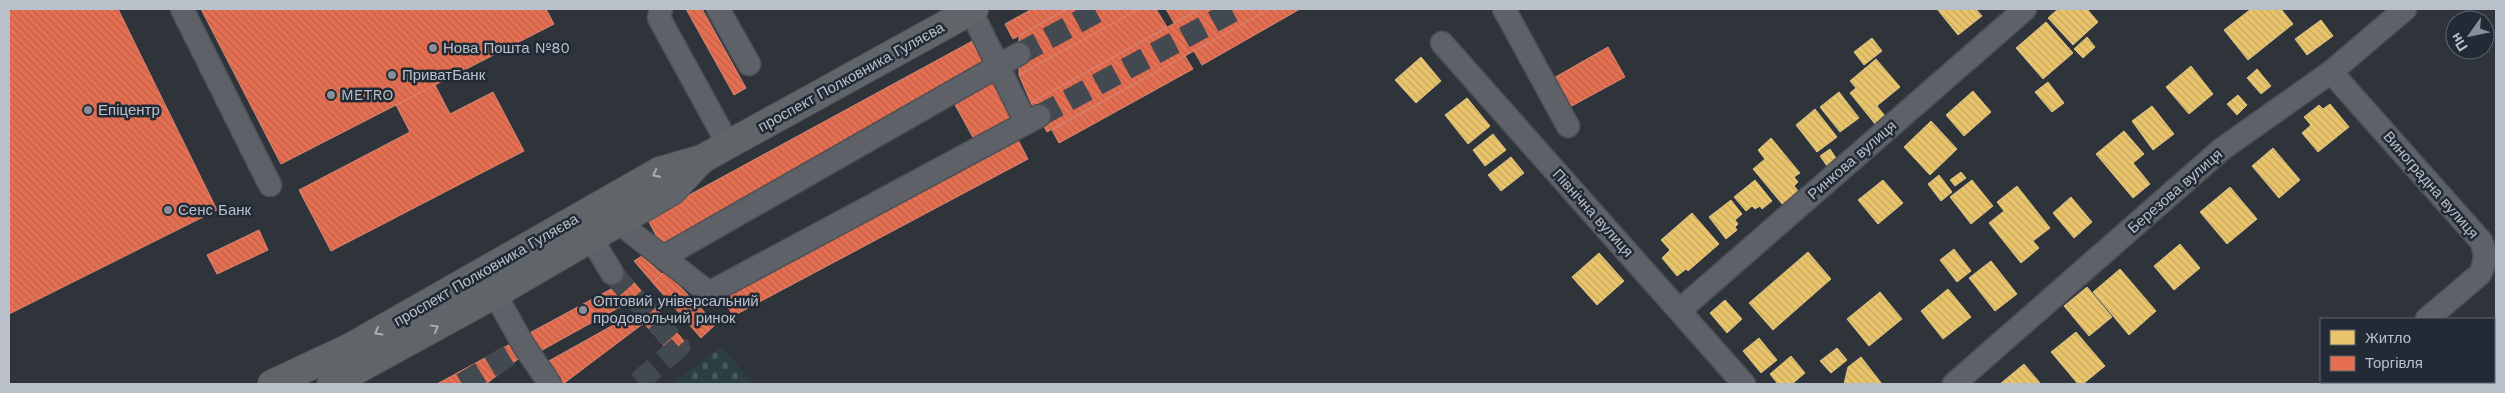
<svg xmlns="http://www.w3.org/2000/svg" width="2505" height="393" viewBox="0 0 2505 393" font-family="'Work Sans',sans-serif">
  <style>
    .cemetery { fill: url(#cemetery-stones) }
    .homes { fill: url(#homes-back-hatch); stroke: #dbc387 }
    .shops { fill: url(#shops-back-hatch); stroke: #d98775 }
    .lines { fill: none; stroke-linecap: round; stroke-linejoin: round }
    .minor-tunnel { stroke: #434950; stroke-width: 22; stroke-dasharray: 22 11; stroke-linecap: butt }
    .minor-casing { stroke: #4c5055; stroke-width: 25 }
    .major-casing { stroke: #4c5057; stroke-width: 30 }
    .minor { stroke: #5e6268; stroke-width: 22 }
    .major { stroke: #60656a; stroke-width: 28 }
    .oneway { stroke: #a7aeb7 }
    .poi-dot { fill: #888f98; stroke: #212a35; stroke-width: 2 }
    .labels { text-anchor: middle; stroke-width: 5; stroke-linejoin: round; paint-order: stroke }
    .poi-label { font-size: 15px; fill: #b9c0ca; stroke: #212a35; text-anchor: start }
    .street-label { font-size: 15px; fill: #b9c0ca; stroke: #212a35 }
  </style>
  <defs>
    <pattern id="cemetery-stones" width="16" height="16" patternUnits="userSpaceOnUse" patternTransform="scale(1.25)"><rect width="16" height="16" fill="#2b3f41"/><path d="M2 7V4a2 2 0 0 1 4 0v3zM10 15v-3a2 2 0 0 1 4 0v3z" fill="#48595b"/></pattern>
    <pattern id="homes-back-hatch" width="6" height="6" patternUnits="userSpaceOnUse" patternTransform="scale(1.25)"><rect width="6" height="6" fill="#e9c46a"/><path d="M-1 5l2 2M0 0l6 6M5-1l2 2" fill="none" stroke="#c6a861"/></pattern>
    <pattern id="shops-back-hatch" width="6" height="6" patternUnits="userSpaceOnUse" patternTransform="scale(1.25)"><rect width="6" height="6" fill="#e76f51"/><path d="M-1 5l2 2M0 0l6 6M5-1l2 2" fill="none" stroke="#bb624c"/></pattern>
  </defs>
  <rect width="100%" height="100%" fill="#2e343a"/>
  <polygon class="cemetery" points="721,347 754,384 672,384"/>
  <g class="homes">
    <polygon points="1937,9 1976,9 1982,16 1958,35"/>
    <polygon points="2058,9 2087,9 2098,22 2073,45 2048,18"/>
    <polygon points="2251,9 2281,9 2293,24 2248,60 2224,30"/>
    <polygon points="2321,20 2333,36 2307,55 2295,39"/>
    <polygon points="2046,22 2073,53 2043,79 2016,48"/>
    <polygon points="2087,37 2095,47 2083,58 2074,49"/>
    <polygon points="1872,38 1882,51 1864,65 1854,52"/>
    <polygon points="1421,57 1441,81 1416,103 1395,80"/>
    <polygon points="1876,59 1900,87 1867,114 1850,93 1856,88 1850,81"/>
    <polygon points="2191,66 2213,94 2189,114 2166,87"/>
    <polygon points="2257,69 2271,86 2261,94 2247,78"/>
    <polygon points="2048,82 2064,103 2052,112 2035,92"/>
    <polygon points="1973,91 1991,112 1964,136 1946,115"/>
    <polygon points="1839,92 1859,118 1840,132 1820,107"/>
    <polygon points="2238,95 2247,105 2237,115 2227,104"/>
    <polygon points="1467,98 1490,126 1468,144 1445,115"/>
    <polygon points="2330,104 2349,127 2318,152 2302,133 2311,125 2304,117 2319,105 2323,109"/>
    <polygon points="1877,106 1890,122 1880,130 1867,114"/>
    <polygon points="2152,106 2174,134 2153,150 2132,121"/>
    <polygon points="1815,109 1837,137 1817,152 1796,125"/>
    <polygon points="1931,121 1957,149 1930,175 1904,147"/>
    <polygon points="2124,131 2144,154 2133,163 2150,184 2133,198 2096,154"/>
    <polygon points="1493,134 1506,150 1485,166 1473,150"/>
    <polygon points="1771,138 1800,173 1794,177 1798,182 1794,186 1804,198 1788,211 1753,169 1765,159 1758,150"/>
    <polygon points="2273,148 2300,180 2279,198 2252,166"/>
    <polygon points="1830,149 1841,166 1832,173 1820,156"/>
    <polygon points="1511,157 1524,173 1501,191 1488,175"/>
    <polygon points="1961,172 1966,178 1955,186 1950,180"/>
    <polygon points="1939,175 1952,192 1941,201 1928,184"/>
    <polygon points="1755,180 1772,201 1762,209 1760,206 1755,209 1752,206 1746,211 1734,197"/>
    <polygon points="1883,180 1903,203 1878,224 1858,200"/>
    <polygon points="1972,180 1993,206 1971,224 1950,197"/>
    <polygon points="2017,186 2050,228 2033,241 2039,248 2021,263 1989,223 2004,211 1997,202"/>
    <polygon points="2230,187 2257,219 2227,244 2200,212"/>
    <polygon points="2071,197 2092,222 2074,238 2053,213"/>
    <polygon points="1731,200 1742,214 1735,220 1738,224 1735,227 1737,230 1726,239 1709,217"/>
    <polygon points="1692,213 1719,244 1688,271 1686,269 1677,276 1662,258 1670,250 1661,240"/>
    <polygon points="2180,244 2200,268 2174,290 2154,266"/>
    <polygon points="1954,249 1971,271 1957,282 1940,260"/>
    <polygon points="1808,252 1831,279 1773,330 1749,303"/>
    <polygon points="1599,253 1624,281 1597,305 1572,277"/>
    <polygon points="1991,261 2017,294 1995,311 1969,278"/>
    <polygon points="2120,269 2156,311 2129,335 2093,292"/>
    <polygon points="2087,287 2112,317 2089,336 2064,306"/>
    <polygon points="1948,289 1971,317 1943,339 1921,311"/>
    <polygon points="1880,292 1902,319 1869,346 1847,319"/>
    <polygon points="1725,300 1742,319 1727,333 1710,313"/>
    <polygon points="2076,332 2105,366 2083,384 2078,384 2051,352"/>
    <polygon points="1759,338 1777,360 1761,373 1743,351"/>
    <polygon points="1837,348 1847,360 1831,373 1820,361"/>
    <polygon points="1791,356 1805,373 1792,384 1778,384 1770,374"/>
    <polygon points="1861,357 1882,384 1844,384 1848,367"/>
    <polygon points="2024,364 2041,384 2000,384"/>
  </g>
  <g class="shops">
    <polygon points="9,9 118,9 217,210 9,314"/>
    <polygon points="201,9 546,9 554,24 281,164"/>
    <polygon points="686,9 702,9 746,88 734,95"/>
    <polygon points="1032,9 1067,9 1013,39 1005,24"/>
    <polygon points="1067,9 1139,9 1019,75 1019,36"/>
    <polygon points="1139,9 1156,9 1167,27 1031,103 1019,75"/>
    <polygon points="1166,9 1200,9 1174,23"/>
    <polygon points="1200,9 1270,9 1047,132 1031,103"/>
    <polygon points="1270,9 1300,9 1202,65 1194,51"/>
    <polygon points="978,38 989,61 665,242 659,241 647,218"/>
    <polygon points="1608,47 1625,77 1568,108 1552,79"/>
    <polygon points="1185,56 1193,69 1059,143 1052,130"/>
    <polygon points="997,78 1019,117 975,141 954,103"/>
    <polygon points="435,85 450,114 493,92 524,151 331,251 299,190 410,132 396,105"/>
    <polygon points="1018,140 1028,159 733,316 722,296"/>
    <polygon points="259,230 268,250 217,274 207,255"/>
    <polygon points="642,256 662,274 653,283 634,261"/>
    <polygon points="620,266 690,348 676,360 605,278"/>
    <polygon points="665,271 716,324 701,338 653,283"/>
    <polygon points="613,288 627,303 535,354 524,336"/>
    <polygon points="635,313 644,323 563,384 547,362"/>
    <polygon points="514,342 522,356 486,384 437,384"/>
  </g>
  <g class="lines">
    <g class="minor-tunnel">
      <polyline points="1019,54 1102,9"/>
      <polyline points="1039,116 1237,9"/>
      <polyline points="612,273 679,347 636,384"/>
      <polyline points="462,384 518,350"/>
    </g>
    <defs>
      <g id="minor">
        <polyline points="182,9 270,185"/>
        <polyline points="661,9 659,18 728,144"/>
        <polyline points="718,9 749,64"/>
        <polyline points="1504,9 1568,126"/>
        <polyline points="971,11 1026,123"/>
        <polyline points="1442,43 1744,384"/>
        <path d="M2331,72L2481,241C2486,253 2486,262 2480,274L2427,319"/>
        <polyline points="618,222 663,257 1019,54"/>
        <polyline points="591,238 612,273"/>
        <polyline points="663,257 709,293 1039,116"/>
        <polyline points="495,294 524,346 550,384"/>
        <polyline points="1680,310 2025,9"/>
        <polyline points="1954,384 2222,149 2331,72 2405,9"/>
        <polyline points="2348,384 2351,382"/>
      </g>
      <g id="major">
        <polyline points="272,384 351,347 660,171 702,159 974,9"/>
        <polyline points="331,384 495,294 672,191 702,159"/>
      </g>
    </defs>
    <use href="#minor" class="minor-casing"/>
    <use href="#major" class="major-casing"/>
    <use href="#minor" class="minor"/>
    <use href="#major" class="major"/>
  </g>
  <defs><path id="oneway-chevron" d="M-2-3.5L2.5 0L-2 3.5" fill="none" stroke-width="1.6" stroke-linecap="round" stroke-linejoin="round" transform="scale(1.25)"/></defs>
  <g class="oneway">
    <use href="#oneway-chevron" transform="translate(656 174) rotate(153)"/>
    <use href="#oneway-chevron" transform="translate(435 328) rotate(-29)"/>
    <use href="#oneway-chevron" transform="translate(378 332) rotate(150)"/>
  </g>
  <g class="poi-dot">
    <circle cx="433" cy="48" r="5"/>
    <circle cx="392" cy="75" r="5"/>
    <circle cx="331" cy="95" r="5"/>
    <circle cx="88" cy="110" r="5"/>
    <circle cx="168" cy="210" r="5"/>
    <circle cx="583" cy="310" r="5"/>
  </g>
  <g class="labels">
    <g class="poi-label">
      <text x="443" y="53">Нова Пошта №80</text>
      <text x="402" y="80">ПриватБанк</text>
      <text x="341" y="100">METRO</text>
      <text x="98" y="115">Епіцентр</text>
      <text x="178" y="215">Сенс Банк</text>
      <text x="593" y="306">Оптовий універсальний<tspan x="593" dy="17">продовольчий ринок</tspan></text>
    </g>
    <g class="street-label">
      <text transform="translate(851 77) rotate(-29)" y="5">проспект Полковника Гуляєва</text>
      <text transform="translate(1852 160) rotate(-41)" y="5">Ринкова вулиця</text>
      <text transform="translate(2431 185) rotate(49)" y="5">Виноградна вулиця</text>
      <text transform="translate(2175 191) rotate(-41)" y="5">Березова вулиця</text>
      <text transform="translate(1593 213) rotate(48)" y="5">Північна вулиця</text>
      <text transform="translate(486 270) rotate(-30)" y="5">проспект Полковника Гуляєва</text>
    </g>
  </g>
  <rect width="2505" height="393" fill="none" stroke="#b9c0ca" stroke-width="20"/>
  <rect x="2320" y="318" width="175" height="65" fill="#212a35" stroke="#5e6671"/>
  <rect x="2330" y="330" width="25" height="15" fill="#e9c46a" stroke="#5e6671"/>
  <text x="2365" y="343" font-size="15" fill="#b9c0ca">Житло</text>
  <rect x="2330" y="356" width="25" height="15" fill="#e76f51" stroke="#5e6671"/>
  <text x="2365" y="368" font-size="15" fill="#b9c0ca">Торгівля</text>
  <g transform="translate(2470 35) rotate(237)"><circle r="24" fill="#212a35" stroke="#5e6671"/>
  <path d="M0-4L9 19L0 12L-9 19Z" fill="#888f98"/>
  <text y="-8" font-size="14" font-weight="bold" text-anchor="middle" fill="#b9c0ca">Пн</text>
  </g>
</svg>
